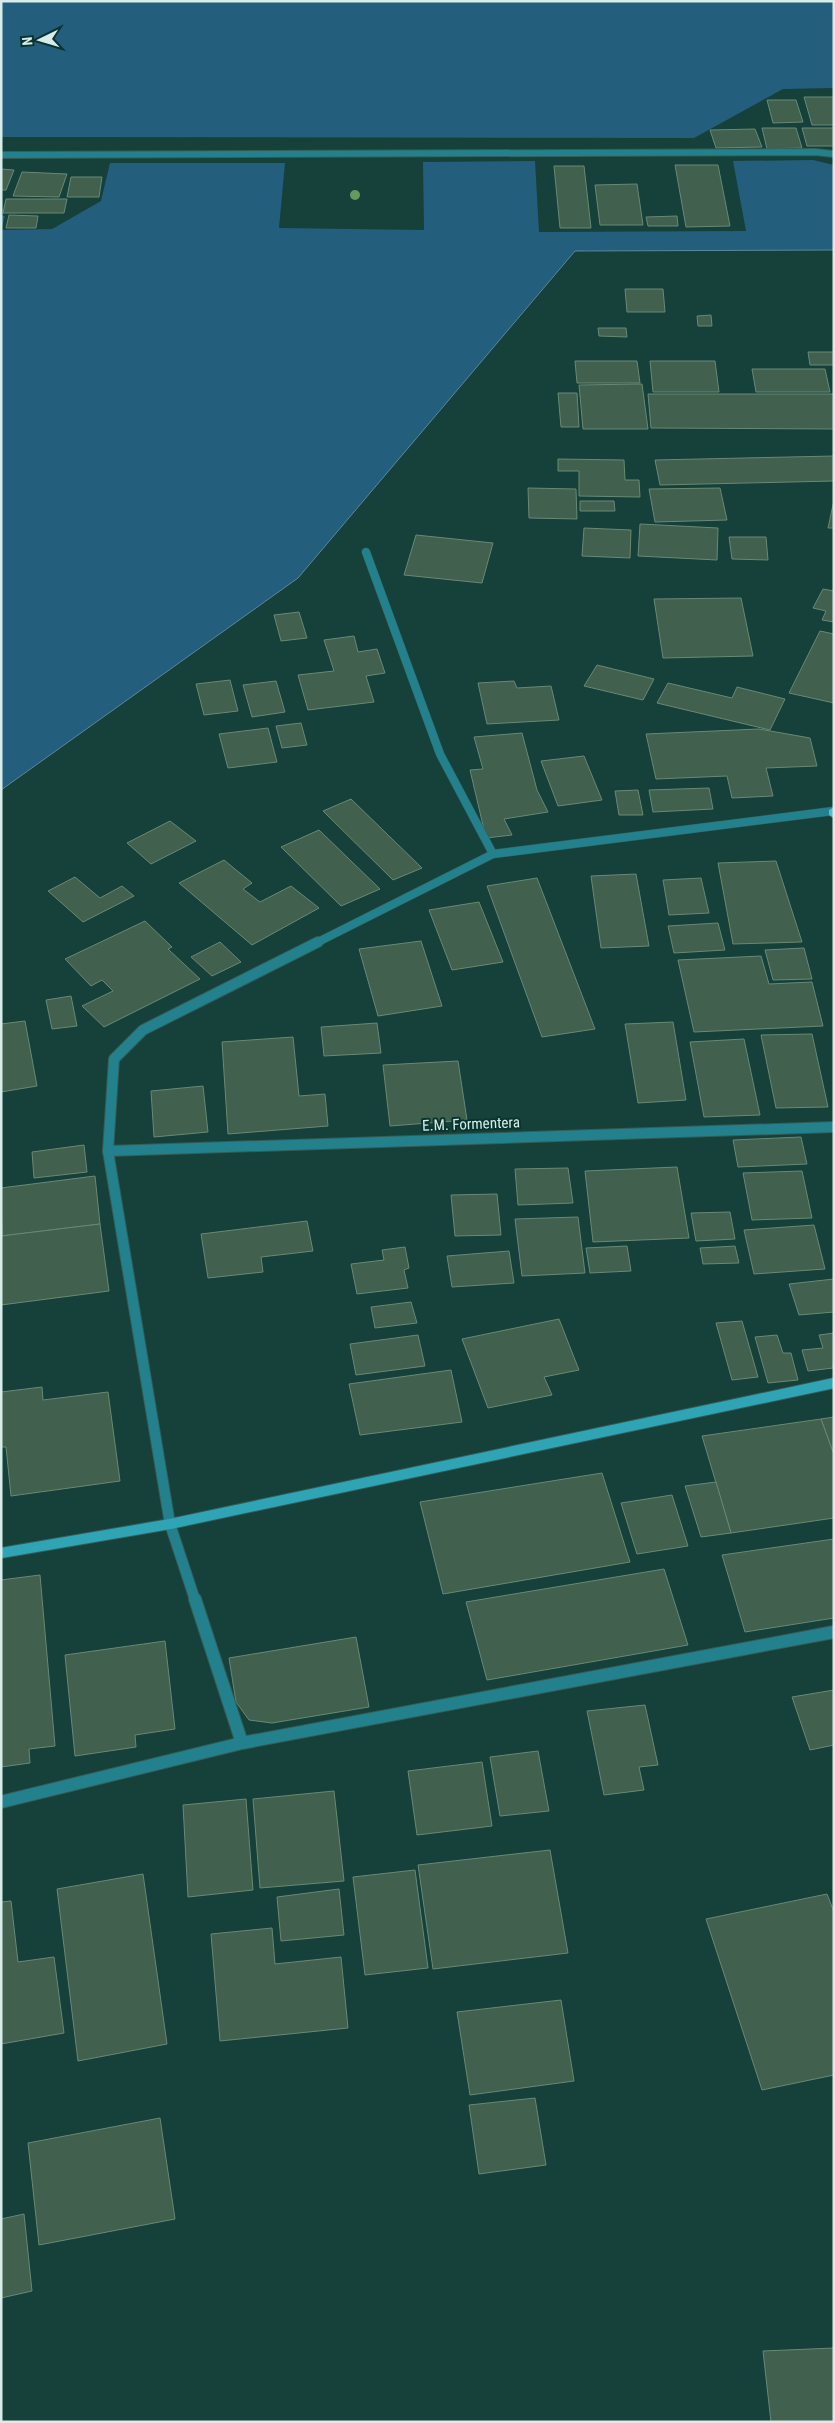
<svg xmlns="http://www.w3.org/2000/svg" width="835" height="2423" viewBox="0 0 835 2423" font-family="'Roboto Condensed',sans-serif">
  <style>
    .water { fill: #235e7c; stroke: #59899d }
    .pier { fill: #16403a }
    .building { fill: #41604e; stroke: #688976 }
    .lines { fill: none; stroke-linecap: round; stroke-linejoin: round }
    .minor-far3-casing { stroke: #355c56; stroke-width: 8 }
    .minor-far2-casing { stroke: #355c56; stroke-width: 9 }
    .minor-far1-casing { stroke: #355c56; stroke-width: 12 }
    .minor-casing { stroke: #355c56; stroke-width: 14 }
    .secondary-casing { stroke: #355c56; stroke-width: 12 }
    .primary-casing { stroke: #355c56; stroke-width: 2 }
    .minor-far3 { stroke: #23808d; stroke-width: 6 }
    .minor-far2 { stroke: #23808d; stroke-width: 8 }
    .minor-far1 { stroke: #23808d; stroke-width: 10 }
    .minor { stroke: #23808d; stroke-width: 12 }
    .secondary { stroke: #2ea4b4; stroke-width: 10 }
    .primary { fill: #57bccc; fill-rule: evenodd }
    .tree { fill: #649b5c }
    .labels { text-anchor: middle; stroke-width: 4; stroke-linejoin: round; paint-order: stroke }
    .street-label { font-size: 15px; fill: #d8edea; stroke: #093530 }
  </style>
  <rect width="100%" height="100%" fill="#16403a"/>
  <polygon class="water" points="1,1 834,1 834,250 575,251 298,578 1,790"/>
  <polygon class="pier" points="834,88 834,165 813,160 733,161 746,231 539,232 535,161 423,162 424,230 279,228 285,163 110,163 101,201 52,229 1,230 5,216 1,215 1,137 694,138 783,89"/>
  <g class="building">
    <polygon points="804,97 834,97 834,125 812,125"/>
    <polygon points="767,100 796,100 803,122 773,123"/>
    <polygon points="762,128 796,128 802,148 767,149"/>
    <polygon points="802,128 834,128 834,146 807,146"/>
    <polygon points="755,129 762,147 716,148 710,130"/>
    <polygon points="675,165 718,165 730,226 686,227"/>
    <polygon points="554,166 584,166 591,228 560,228"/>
    <polygon points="1,169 14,170 6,190 1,190"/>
    <polygon points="22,172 67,174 59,197 13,196"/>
    <polygon points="71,177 102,177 99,197 67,197"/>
    <polygon points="637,184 643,225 600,225 595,185"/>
    <polygon points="6,199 67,199 64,213 3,213"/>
    <polygon points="9,215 38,216 36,228 6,228"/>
    <polygon points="677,216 678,226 648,226 646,217"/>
    <polygon points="625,289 663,289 665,312 627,312"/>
    <polygon points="711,315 712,326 698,326 697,316"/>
    <polygon points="598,328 626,328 627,337 599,336"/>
    <polygon points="808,352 834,352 834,365 810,365"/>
    <polygon points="575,361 637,361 640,383 577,383"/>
    <polygon points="650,361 715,361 719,392 653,392"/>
    <polygon points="752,369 825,369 830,392 756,392"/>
    <polygon points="642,384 648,429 583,429 579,385"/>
    <polygon points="558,393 577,393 579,427 561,427"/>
    <polygon points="648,394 834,394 834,429 651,428"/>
    <polygon points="834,456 834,481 660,485 655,460"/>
    <polygon points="558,459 624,460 625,480 639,480 640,497 579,496 579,471 558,471"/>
    <polygon points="528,488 576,489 577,519 529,518"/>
    <polygon points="720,488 727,520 655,522 649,489"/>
    <polygon points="834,500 834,528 828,528"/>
    <polygon points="580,501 614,501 615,511 580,511"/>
    <polygon points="640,524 718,528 717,560 638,556"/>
    <polygon points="584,528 631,530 630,558 582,556"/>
    <polygon points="416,535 493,543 482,583 404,575"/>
    <polygon points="729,537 766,537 768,560 732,559"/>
    <polygon points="823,589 834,591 834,622 822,620 826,611 813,608"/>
    <polygon points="741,598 753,656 663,658 654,599"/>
    <polygon points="299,612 307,638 281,641 274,615"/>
    <polygon points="820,631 834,634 834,703 789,693"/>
    <polygon points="354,636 358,652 377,649 385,673 366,676 374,702 308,710 298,675 334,671 324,640"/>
    <polygon points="597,665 654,679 643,700 584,686"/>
    <polygon points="230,680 238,711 204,715 196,684"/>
    <polygon points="276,681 285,712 252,717 243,685"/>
    <polygon points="514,681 517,688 551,686 559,720 487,724 478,683"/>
    <polygon points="668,683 732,698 737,687 785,699 770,730 657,703"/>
    <polygon points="301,723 307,745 282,748 276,726"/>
    <polygon points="268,728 277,762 228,768 219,734"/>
    <polygon points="759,729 810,738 817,766 766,768 773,796 732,798 727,776 656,779 646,734"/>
    <polygon points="522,733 537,790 548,812 504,819 512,835 486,838 470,770 483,769 474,737"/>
    <polygon points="584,756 602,800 558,806 541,761"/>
    <polygon points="709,788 713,809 653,812 649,790"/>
    <polygon points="638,790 643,815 619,815 615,791"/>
    <polygon points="351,799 422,868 393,880 323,811"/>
    <polygon points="170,821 196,841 151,864 127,843"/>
    <polygon points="319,830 380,889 341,906 281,847"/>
    <polygon points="224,860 252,883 243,889 260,902 291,886 319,908 252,945 179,883"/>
    <polygon points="776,861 802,942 733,944 718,863"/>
    <polygon points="636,874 649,946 601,948 591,876"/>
    <polygon points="75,877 100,898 122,886 134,896 83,922 48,891"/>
    <polygon points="537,878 595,1029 542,1037 487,886"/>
    <polygon points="701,878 709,913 669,915 663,880"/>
    <polygon points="479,902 503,962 452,970 429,910"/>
    <polygon points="145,921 172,947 168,949 200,979 104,1027 82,1006 113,991 102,980 91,986 65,959"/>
    <polygon points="718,923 725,950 674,953 668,926"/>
    <polygon points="421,941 442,1006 378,1016 359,949"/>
    <polygon points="220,942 241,962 212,976 191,957"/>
    <polygon points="804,948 812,979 773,980 765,950"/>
    <polygon points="761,956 769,984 812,982 823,1026 694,1032 678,960"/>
    <polygon points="71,996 77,1026 52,1029 46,1000"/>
    <polygon points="25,1021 37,1086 1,1092 1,1024"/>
    <polygon points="673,1022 686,1100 638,1103 625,1024"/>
    <polygon points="377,1023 381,1053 324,1056 321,1027"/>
    <polygon points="812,1034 828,1107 776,1108 761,1035"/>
    <polygon points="293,1037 299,1096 325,1094 328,1126 228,1134 222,1042"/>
    <polygon points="744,1039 760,1115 704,1117 690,1042"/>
    <polygon points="458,1061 467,1120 390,1126 383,1065"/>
    <polygon points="203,1086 208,1132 154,1137 151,1091"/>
    <polygon points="801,1137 807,1164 738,1167 733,1140"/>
    <polygon points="84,1145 87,1172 34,1178 32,1152"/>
    <polygon points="677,1167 689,1238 593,1242 585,1171"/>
    <polygon points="568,1168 573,1203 518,1205 515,1169"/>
    <polygon points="802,1171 812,1218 752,1220 743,1173"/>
    <polygon points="95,1176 100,1224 2,1236 1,1188"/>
    <polygon points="497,1194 501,1235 455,1236 451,1195"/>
    <polygon points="730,1212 735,1239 696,1241 691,1213"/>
    <polygon points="578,1217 585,1273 522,1276 515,1219"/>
    <polygon points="307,1221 313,1251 261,1257 263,1272 208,1278 201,1234"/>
    <polygon points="100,1224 109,1291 1,1305 1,1236"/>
    <polygon points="814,1225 825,1269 754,1274 744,1230"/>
    <polygon points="627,1246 631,1271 590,1273 586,1248"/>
    <polygon points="735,1246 739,1263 703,1264 700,1248"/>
    <polygon points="405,1247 409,1268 404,1270 408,1288 357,1294 351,1264 384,1260 382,1250"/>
    <polygon points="509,1251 514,1283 452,1287 447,1256"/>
    <polygon points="834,1279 834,1312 799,1315 789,1284"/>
    <polygon points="411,1302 417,1323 375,1328 371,1307"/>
    <polygon points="559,1319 579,1370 544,1377 552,1395 488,1408 462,1339"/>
    <polygon points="742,1321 758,1377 732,1380 716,1323"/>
    <polygon points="834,1333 833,1368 808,1371 802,1350 823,1348 819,1335"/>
    <polygon points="418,1335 425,1366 356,1375 350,1344"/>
    <polygon points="777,1335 783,1353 791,1353 798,1380 768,1383 755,1337"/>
    <polygon points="451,1370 462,1422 360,1435 349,1384"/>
    <polygon points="42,1387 43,1400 108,1392 120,1481 11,1496 6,1447 1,1447 1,1392"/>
    <polygon points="834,1417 834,1455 821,1419"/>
    <polygon points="821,1419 834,1455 834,1518 731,1533 702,1436"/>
    <polygon points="602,1473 630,1562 443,1594 420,1502"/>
    <polygon points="716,1482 731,1533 701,1537 685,1486"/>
    <polygon points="672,1495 688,1546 637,1554 621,1503"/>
    <polygon points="834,1539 834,1618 745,1632 722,1555"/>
    <polygon points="664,1569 688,1645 487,1680 466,1602"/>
    <polygon points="40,1575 55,1746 29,1749 30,1763 1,1767 1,1580"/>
    <polygon points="356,1637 369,1707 272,1723 249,1720 236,1702 229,1658"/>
    <polygon points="165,1641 175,1729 135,1735 136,1747 75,1756 65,1655"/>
    <polygon points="834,1690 834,1745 810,1750 792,1697"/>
    <polygon points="645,1705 658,1765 639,1767 644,1790 604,1795 587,1711"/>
    <polygon points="538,1751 549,1811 500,1816 490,1757"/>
    <polygon points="482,1762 492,1826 417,1835 408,1771"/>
    <polygon points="334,1791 344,1881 260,1888 253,1799"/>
    <polygon points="246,1799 253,1890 188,1897 183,1805"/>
    <polygon points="550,1850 568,1953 433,1969 418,1865"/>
    <polygon points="415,1870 428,1968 365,1975 353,1877"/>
    <polygon points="143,1874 167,2044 78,2061 57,1889"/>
    <polygon points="339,1889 344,1935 281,1941 277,1897"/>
    <polygon points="827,1894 834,1912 834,2075 762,2090 706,1919"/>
    <polygon points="11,1901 18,1962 54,1957 64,2033 1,2044 1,1902"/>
    <polygon points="272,1928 275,1964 341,1957 348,2028 220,2041 211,1934"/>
    <polygon points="561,2000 574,2081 470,2095 457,2012"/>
    <polygon points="535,2098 546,2165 479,2174 469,2105"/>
    <polygon points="160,2118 175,2219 39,2245 28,2143"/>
    <polygon points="24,2214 32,2291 1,2298 1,2219"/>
    <polygon points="834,2348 834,2422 771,2422 763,2351"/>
  </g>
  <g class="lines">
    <defs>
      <polyline id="minor-far3" points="1,155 815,152 834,154"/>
      <g id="minor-far2">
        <polyline points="366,552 440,754 493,854"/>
        <polyline points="316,943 493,854 833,811"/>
      </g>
      <g id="minor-far1">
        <polyline points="108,1151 834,1127"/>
        <polyline points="195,1600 170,1524 108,1151 114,1059 143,1030 318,942"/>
      </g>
      <g id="minor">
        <polyline points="195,1599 242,1743 834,1632"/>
        <polyline points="1,1802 242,1743"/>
      </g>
      <polyline id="secondary" points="1,1553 170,1524 834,1383"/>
      <polygon id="primary" points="834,807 834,818 829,815 829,810"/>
    </defs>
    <use href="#minor-far3" class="minor-far3-casing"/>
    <use href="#minor-far2" class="minor-far2-casing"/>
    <use href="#minor-far1" class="minor-far1-casing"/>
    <use href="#minor" class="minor-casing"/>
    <use href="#secondary" class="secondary-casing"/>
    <use href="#primary" class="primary-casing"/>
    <use href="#minor-far3" class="minor-far3"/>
    <use href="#minor-far2" class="minor-far2"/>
    <use href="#minor-far1" class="minor-far1"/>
    <use href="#minor" class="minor"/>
    <use href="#secondary" class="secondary"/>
    <use href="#primary" class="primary"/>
  </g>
  <circle class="tree" cx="355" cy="195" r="5"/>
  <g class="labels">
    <g class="street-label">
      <text transform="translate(471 1124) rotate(-2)" y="5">E.M. Formentera</text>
    </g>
  </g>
  <rect width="835" height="2423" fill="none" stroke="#d8edea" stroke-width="5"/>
  <g transform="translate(40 40) rotate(265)" stroke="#093530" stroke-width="4" paint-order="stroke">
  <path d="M0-4L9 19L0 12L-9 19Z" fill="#d8edea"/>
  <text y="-8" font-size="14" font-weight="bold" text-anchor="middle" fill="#d8edea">N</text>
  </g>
</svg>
